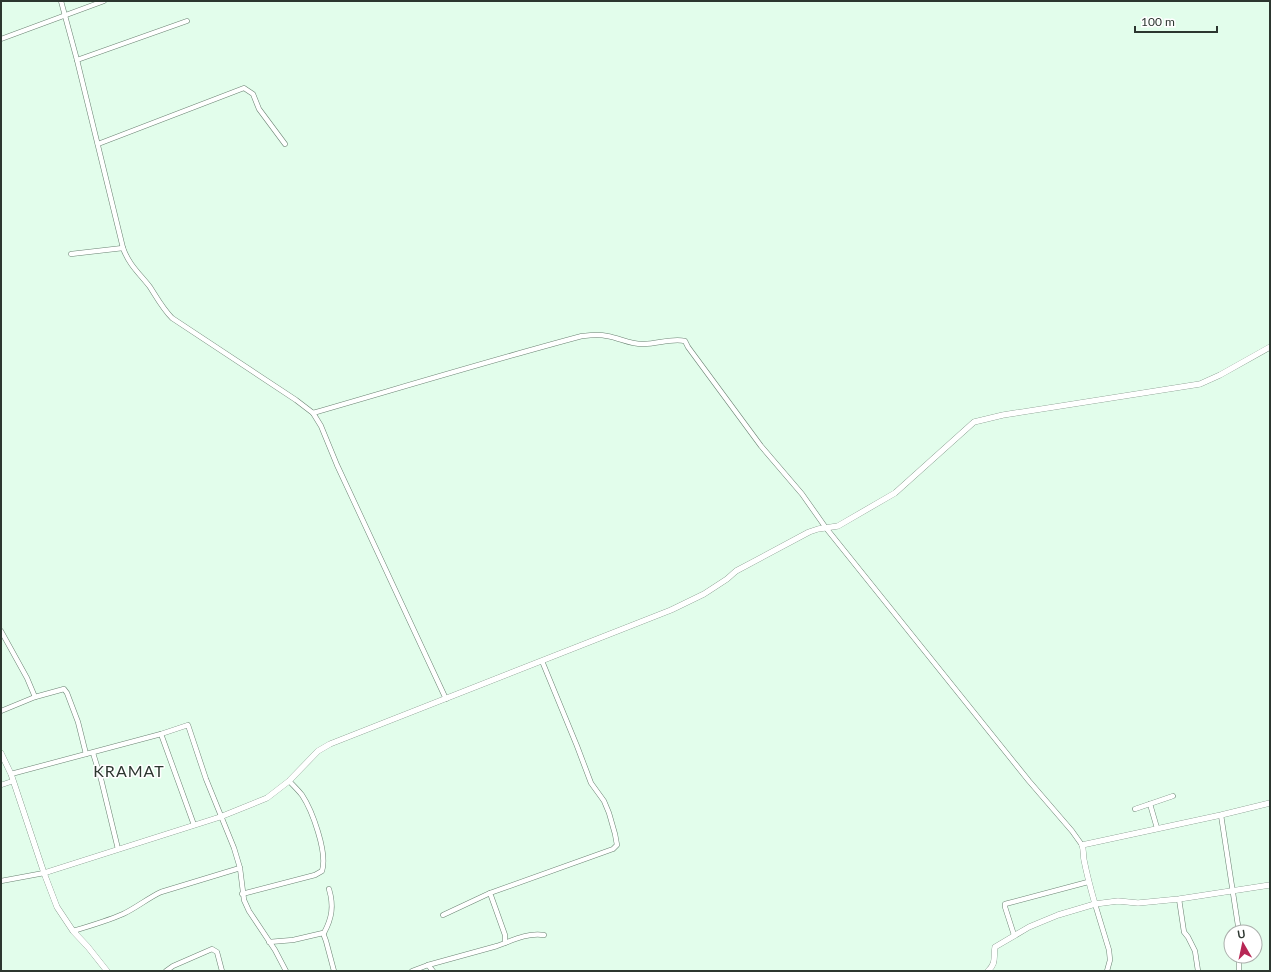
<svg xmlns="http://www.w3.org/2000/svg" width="1271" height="972" viewBox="0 0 1271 972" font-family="Lato,sans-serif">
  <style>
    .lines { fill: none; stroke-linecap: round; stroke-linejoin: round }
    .minor-casing { stroke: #6b8373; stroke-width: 5.5 }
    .tertiary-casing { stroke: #6b8373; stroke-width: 6 }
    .minor { stroke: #fff; stroke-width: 4.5 }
    .tertiary { stroke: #fff; stroke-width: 5.5 }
    .labels { text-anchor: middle; stroke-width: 3; stroke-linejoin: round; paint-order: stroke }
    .quarter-label { font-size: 16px; letter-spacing: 1px; fill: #2c362f; stroke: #fff }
  </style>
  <rect width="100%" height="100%" fill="#e2fdeb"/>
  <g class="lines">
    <defs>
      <g id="minor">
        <path d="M61,1L77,60L123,248C129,265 140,274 150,287C157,298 163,309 172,318L296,400L313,413L321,426L337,465L446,699"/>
        <polyline points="1,39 104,1"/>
        <polyline points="77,60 187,21"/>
        <polyline points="98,144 244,88 253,94 259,109 285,144"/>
        <polyline points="71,254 123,248"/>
        <path d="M313,413C403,387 492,360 582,336C591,335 599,334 607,336C620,338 631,345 644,344C658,344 671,338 685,341L688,347L761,446L802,494L826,528L1029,781L1072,831L1082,845"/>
        <polyline points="1,631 27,678 35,697"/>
        <polyline points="1,711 35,697 64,689 67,693 78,722 86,754"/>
        <polyline points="161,734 194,825"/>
        <polyline points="93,753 101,779 118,849"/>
        <polyline points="11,774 161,734 188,725 206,779 234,848 240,868"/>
        <polyline points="1,785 13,781"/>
        <polyline points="1150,804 1157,828"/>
        <polyline points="1135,809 1173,796"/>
        <polyline points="1221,815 1239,932"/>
        <polyline points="1,881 44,873"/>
        <path d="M242,894L315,875L322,871C328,853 312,810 302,795C298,790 293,785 289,781"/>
        <polyline points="1179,899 1184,932 1188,937 1195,951 1198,971"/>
        <polyline points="1095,904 1109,950 1110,960 1107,971"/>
        <polyline points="443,915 490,893"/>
        <path d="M73,931C90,926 107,921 123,914C136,908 148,898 161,892L240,868L244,900L249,911L275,950L286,971"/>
        <path d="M324,933C332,918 334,906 329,889"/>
        <polyline points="1014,935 1005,907 1005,904 1088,882"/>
        <polyline points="269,942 293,940 323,933 326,941 334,971"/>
        <path d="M505,943C517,938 530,933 544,935"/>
        <polyline points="428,965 497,946 505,943 505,935 490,893 613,849 617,845 615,834 609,813 604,801 591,783 577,746 542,661"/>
        <polyline points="166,971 173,966 212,949 217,952 222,971"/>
        <polyline points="412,971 428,965 433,971"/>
        <polyline points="1239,971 1239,956"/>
      </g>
      <g id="tertiary">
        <polyline points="1,753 11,774 44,873 57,907 73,931 88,947 107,971"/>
        <polyline points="44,873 220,817 267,798 289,781 318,751 330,744 671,610 704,594 727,579 736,571 809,532 818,529 838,526 895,493 974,422 1003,415 1200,384 1220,375 1270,347"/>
        <path d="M1095,904C1091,890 1087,875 1084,860C1083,855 1084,850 1082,845L1221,815L1270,803"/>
        <path d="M988,971C997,962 993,958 995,947L1029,927L1041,922L1058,915L1095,904L1118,901L1138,903L1179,899L1270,885"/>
      </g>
    </defs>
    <use href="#minor" class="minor-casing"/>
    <use href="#tertiary" class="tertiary-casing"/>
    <use href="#minor" class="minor"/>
    <use href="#tertiary" class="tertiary"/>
  </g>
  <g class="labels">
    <g class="quarter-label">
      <text x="129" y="777">KRAMAT</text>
    </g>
  </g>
  <rect width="1271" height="972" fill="none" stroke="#2c362f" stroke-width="4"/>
  <g transform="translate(1243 944) rotate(351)"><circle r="19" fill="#ffffff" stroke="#abafac"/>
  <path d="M0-3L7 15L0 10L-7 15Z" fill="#b72755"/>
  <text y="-6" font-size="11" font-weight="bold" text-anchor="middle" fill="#2c362f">U</text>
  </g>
  <path d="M1135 26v6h82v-6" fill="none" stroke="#2c362f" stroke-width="2"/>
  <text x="1141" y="26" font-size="12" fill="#2c362f" stroke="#ffffff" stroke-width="3" paint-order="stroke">100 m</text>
</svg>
